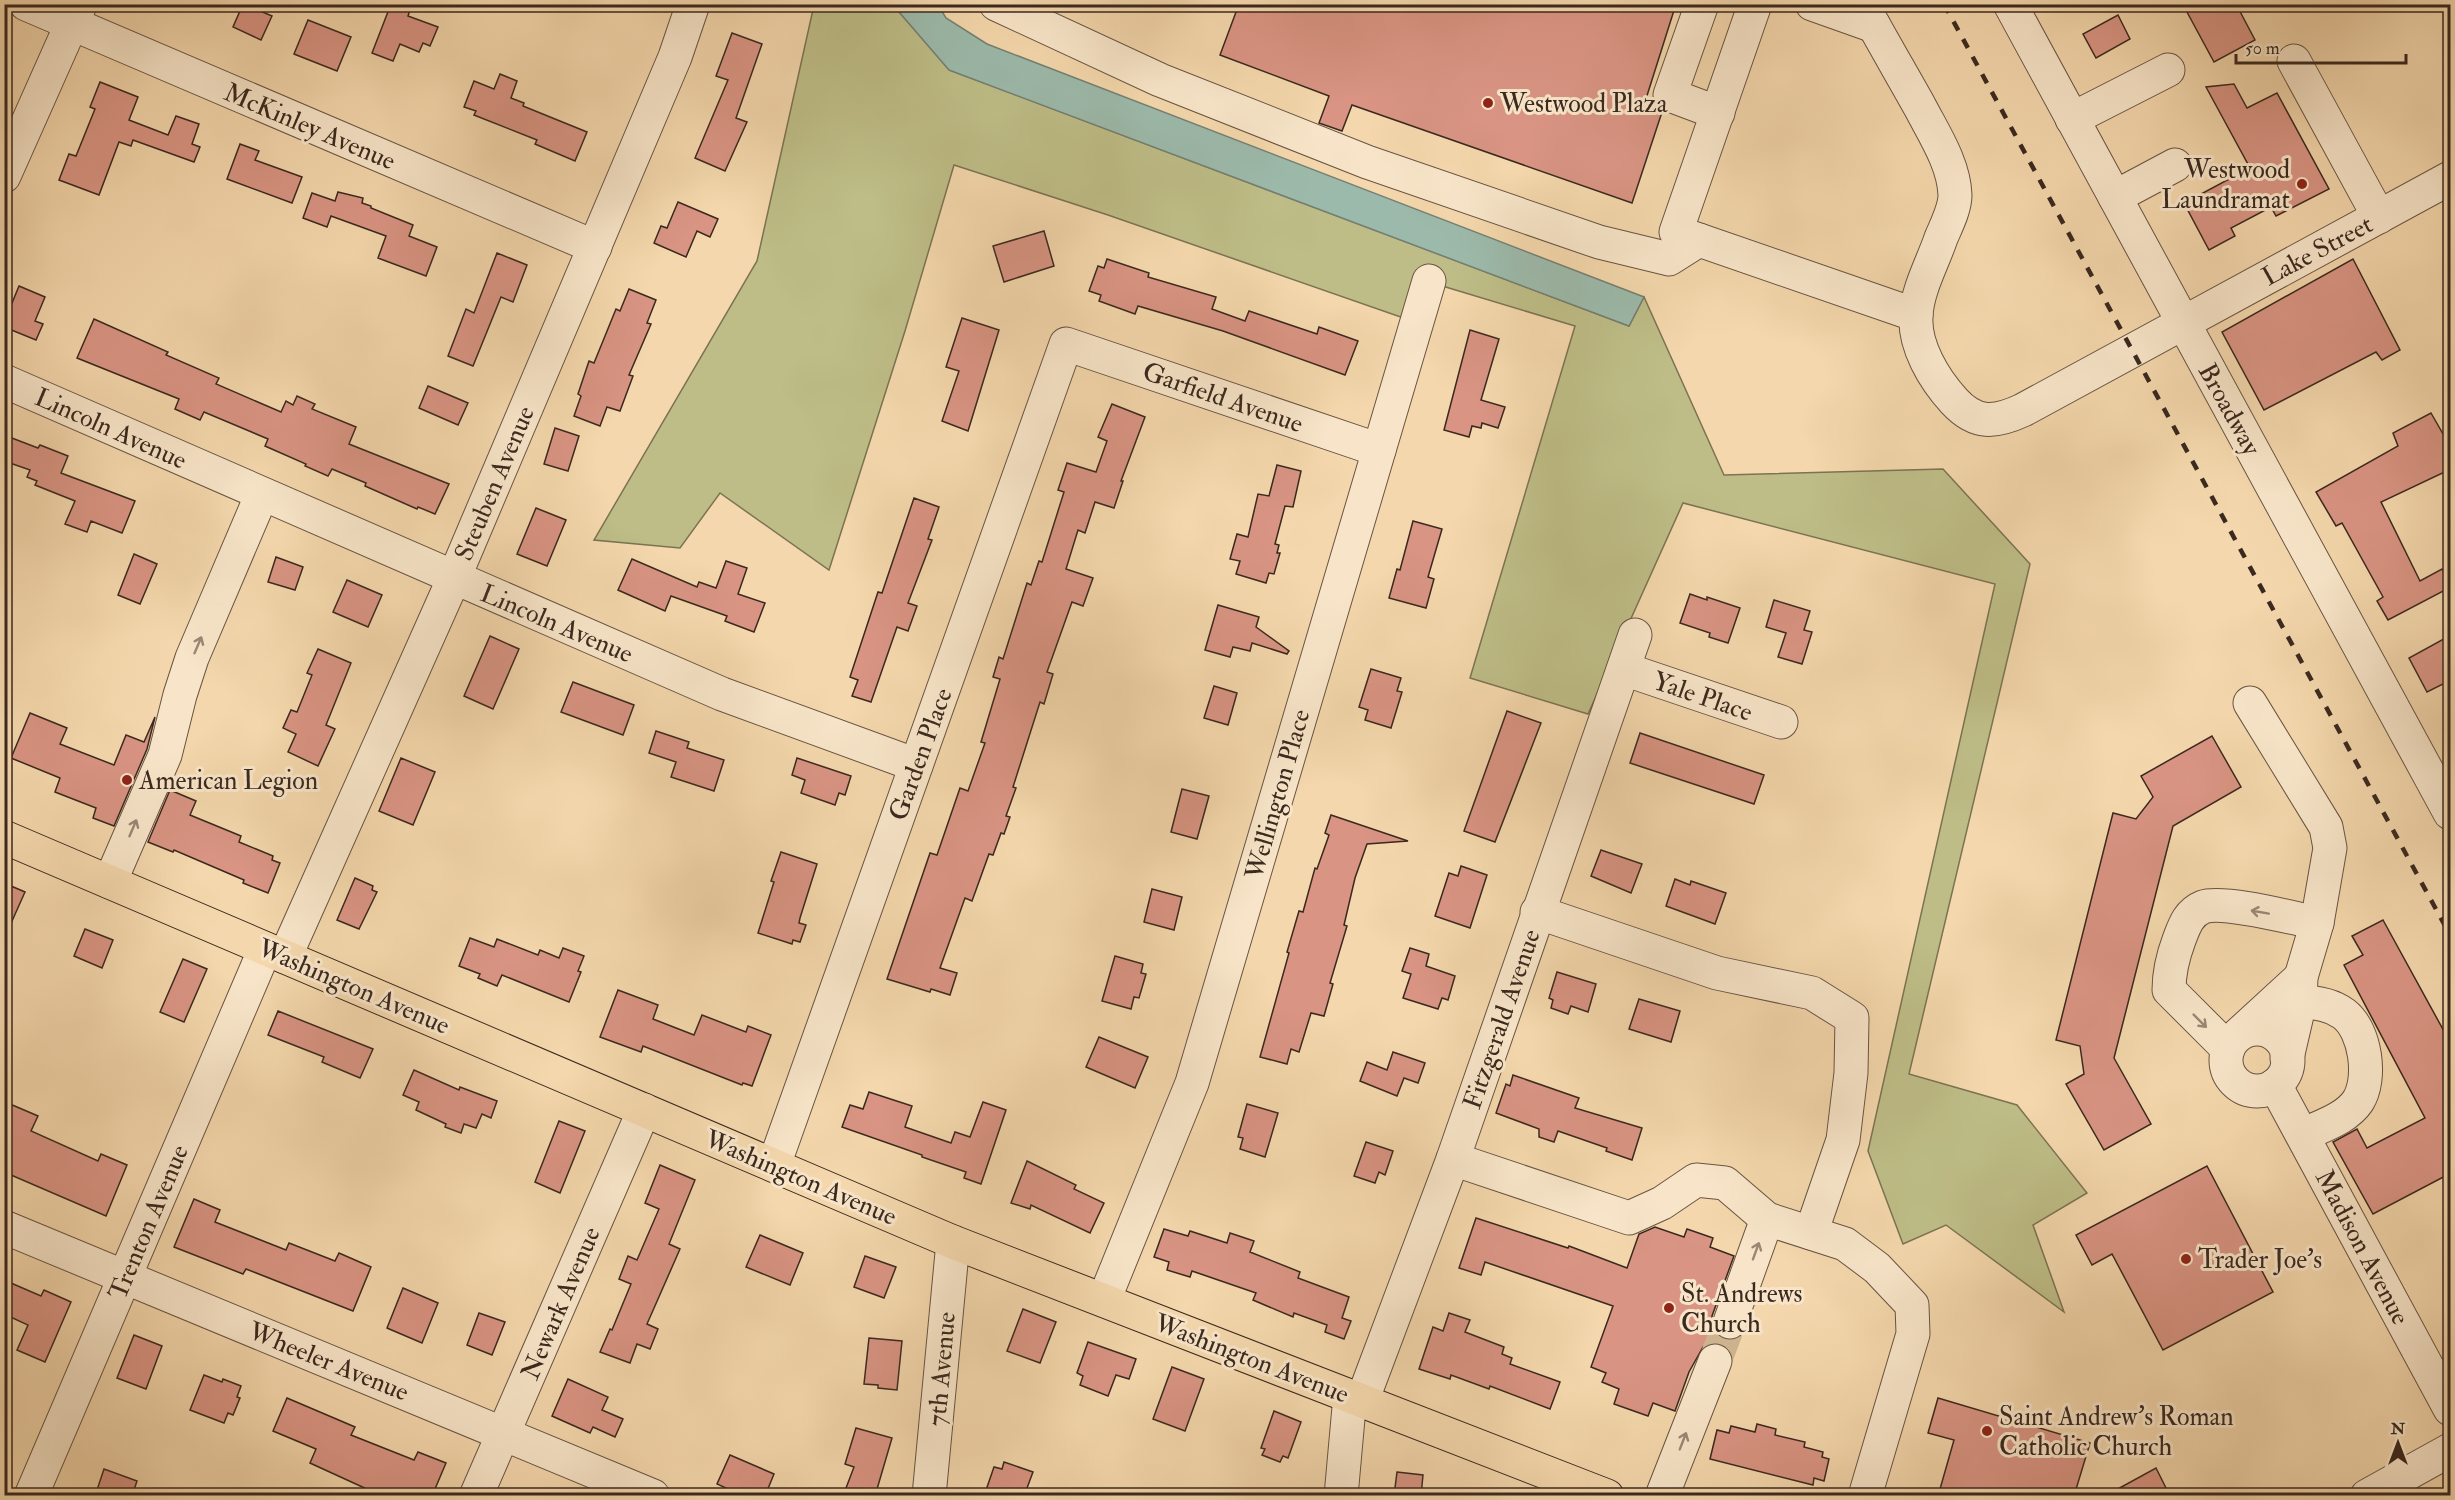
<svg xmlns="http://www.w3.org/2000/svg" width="2455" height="1500" viewBox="0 0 2455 1500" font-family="'IM FELL Double Pica',serif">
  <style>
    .green { fill: #bebd87; stroke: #7c7353; stroke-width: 1.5 }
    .water { fill: #9cbaab; stroke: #758073; stroke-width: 1.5 }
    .building { fill: #d99483; stroke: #3a291f; stroke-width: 1.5 }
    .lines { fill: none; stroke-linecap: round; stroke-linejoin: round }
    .minor-tunnel { stroke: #cfb490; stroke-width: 33; stroke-dasharray: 33 16; stroke-linecap: butt }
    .minor-casing { stroke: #685442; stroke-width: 35 }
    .major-casing { stroke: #3a291f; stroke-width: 35 }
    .minor { stroke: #f8e5c9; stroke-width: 33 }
    .major { stroke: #f4d7ac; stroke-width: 33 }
    .rail { stroke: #3a291f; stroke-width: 4.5; stroke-dasharray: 10 10; stroke-linecap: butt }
    .oneway { stroke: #998774 }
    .poi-dot { fill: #8f2418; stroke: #f8e5c9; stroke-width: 2 }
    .labels { text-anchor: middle; stroke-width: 6; stroke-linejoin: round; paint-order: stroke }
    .poi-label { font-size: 26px; fill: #3a291f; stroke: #f8e5c9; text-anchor: start }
    .street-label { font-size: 26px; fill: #3a291f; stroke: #f8e5c9 }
  </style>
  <rect width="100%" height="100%" fill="#f4d7ac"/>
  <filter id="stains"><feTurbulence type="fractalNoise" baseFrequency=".00333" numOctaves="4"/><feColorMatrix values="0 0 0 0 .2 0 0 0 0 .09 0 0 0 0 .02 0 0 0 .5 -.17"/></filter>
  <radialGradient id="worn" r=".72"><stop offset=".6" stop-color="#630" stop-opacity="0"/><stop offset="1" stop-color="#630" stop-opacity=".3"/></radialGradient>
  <polygon class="green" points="814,5 893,5 950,70 1629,326 1644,297 1724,475 1943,469 2030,564 1909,1074 2017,1105 2087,1193 2033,1225 2064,1312 1946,1225 1903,1244 1868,1151 1995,584 1683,503 1588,714 1470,678 1575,326 1429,282 1415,322 1108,215 954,165 905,331 829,570 720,493 680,548 594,540 757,261"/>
  <polygon class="water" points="893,5 938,5 946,18 987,44 1644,297 1629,326 949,70"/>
  <g class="building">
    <polygon points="243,4 272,16 261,40 233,27"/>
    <polygon points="391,4 412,4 408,16 438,27 430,46 423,43 419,52 400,44 393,61 372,53"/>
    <polygon points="1239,4 1676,4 1645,102 1662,112 1632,203 1352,105 1342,131 1319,123 1329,96 1220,55"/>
    <polygon points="2201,4 2236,4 2255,40 2214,62 2187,12"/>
    <polygon points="2118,15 2130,39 2096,58 2083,34"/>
    <polygon points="308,20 351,37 337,71 294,54"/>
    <polygon points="732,33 762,44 736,118 747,122 725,171 695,158 728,80 716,76"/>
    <polygon points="500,74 517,81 511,98 524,103 523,106 587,132 575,161 535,144 537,140 474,115 476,111 464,107 474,81 494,89"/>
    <polygon points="100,82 138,97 129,120 168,135 176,116 199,124 192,144 200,147 194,162 133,140 131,146 119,142 99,195 59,180 69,154 76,156 95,109 90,107"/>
    <polygon points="2234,84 2247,108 2277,93 2329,189 2276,216 2271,207 2231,228 2235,236 2209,250 2184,203 2250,168 2206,87"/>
    <polygon points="240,144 259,151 255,160 302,177 292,203 227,179"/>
    <polygon points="338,192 363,198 362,203 371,206 371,208 413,225 409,236 437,247 426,276 378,258 386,236 331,216 327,227 303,218 312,193 335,201"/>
    <polygon points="678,202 718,219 710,237 697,231 686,257 654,243 661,226 667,228"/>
    <polygon points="1044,231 1054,266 1004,282 993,246"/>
    <polygon points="497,253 527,265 513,302 501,297 473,366 448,356 466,309 474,313"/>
    <polygon points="1107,259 1149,273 1148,277 1216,297 1212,309 1245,321 1249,311 1317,334 1319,327 1358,341 1345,375 1223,331 1138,306 1135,314 1099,301 1101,295 1089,291 1098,266 1104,268"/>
    <polygon points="2353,259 2400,350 2382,360 2376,352 2264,410 2222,332"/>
    <polygon points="19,286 45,297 35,321 43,324 36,340 4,327 4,300 12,303"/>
    <polygon points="629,289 656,300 647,323 651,324 629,375 633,376 620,411 607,407 600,426 574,416 581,396 578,394 589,361 594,363 616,309 620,311"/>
    <polygon points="962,318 999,330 968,431 942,421 959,371 946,367"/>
    <polygon points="94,319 168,352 166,355 219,378 216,384 281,412 286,401 293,405 297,396 315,404 312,409 356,427 349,444 449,484 435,514 418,507 417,509 365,486 366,483 332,469 328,476 305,466 306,464 265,446 268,439 204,412 200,420 175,409 179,399 77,358"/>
    <polygon points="1470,330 1499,339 1481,400 1505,407 1498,428 1482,423 1481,428 1472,426 1469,437 1444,430"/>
    <polygon points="428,386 468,403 458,425 419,408"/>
    <polygon points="1112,404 1145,417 1121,481 1123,481 1114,508 1095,502 1085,533 1078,530 1066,569 1093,578 1083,606 1072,602 1047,672 1053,674 1044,704 1040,702 1013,787 1016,788 1006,816 1010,817 1004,834 1001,833 993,855 989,854 972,901 965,898 940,968 957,973 950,995 931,989 930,992 887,979 930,853 937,855 960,788 968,791 985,743 981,742 1000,679 993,677 999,657 1003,659 1027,583 1031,585 1039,561 1042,562 1064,492 1058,490 1067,463 1096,472 1107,441 1098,437"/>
    <polygon points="2431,413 2451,448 2451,469 2381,502 2420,581 2442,569 2451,587 2388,620 2377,601 2383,597 2342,523 2336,526 2316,492 2398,446 2393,433"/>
    <polygon points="555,428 579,436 568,471 544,464"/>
    <polygon points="4,435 38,448 40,445 68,456 61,473 135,501 122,533 91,521 87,532 65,524 75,501 35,485 37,481 27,477 30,470 4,461"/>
    <polygon points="1277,465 1301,471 1293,507 1285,506 1275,544 1279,545 1277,553 1280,553 1274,574 1269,573 1266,583 1236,574 1240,561 1230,559 1237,534 1248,537 1258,494 1269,496"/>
    <polygon points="914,498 939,507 928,539 932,540 908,603 917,606 908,631 897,627 871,702 852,696 858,680 850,677 878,592 882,593"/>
    <polygon points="536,508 566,520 547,566 517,554"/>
    <polygon points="1413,521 1442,529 1428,577 1434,579 1426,608 1389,598 1397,569 1400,570"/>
    <polygon points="134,554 157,564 140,604 118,595"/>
    <polygon points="276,557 303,567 295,590 268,582"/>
    <polygon points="632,559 697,587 699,582 716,588 726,561 747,568 738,594 765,603 754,632 725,621 727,616 671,596 665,611 618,590"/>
    <polygon points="347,580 382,595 368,627 333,612"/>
    <polygon points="1690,594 1707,600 1707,597 1740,608 1728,643 1709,637 1710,633 1680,623"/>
    <polygon points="1774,600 1810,611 1804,630 1812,632 1802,664 1778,657 1786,633 1766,627"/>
    <polygon points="1218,605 1259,617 1256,627 1289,651 1287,654 1252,643 1250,651 1233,647 1230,657 1205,650"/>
    <polygon points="2451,635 2451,680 2427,692 2409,658"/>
    <polygon points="490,636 519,649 493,709 464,696"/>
    <polygon points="318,649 351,663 326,725 335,729 318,766 288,752 296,734 283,728 291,710 297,712 312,675 307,673"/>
    <polygon points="1371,669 1401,678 1397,691 1402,692 1391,728 1365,720 1368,710 1359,707"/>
    <polygon points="573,682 634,705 623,735 561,712"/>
    <polygon points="1214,686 1237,693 1228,725 1204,718"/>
    <polygon points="1507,711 1541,723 1495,842 1464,831"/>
    <polygon points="30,713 67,728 60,744 114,765 126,735 144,742 155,717 147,749 114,826 93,818 96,808 55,792 60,778 11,758"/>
    <polygon points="656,731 689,742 687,748 724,760 714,791 671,777 676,762 649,753"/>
    <polygon points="1640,733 1764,775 1754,804 1630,763"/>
    <polygon points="2212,736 2241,787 2173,826 2114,1058 2151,1124 2104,1150 2066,1084 2084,1074 2080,1046 2056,1040 2113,813 2136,819 2153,797 2141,776"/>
    <polygon points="401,758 435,772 413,825 379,811"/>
    <polygon points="797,758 851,776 845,795 839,793 835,805 801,793 805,780 792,775"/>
    <polygon points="1182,789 1209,796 1197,839 1171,832"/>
    <polygon points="170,790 196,801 190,815 241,836 239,842 273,856 272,860 280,863 268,893 243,883 244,880 174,850 173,852 148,842"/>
    <polygon points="1331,815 1408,841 1367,844 1355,878 1344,925 1347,926 1330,983 1333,984 1324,1016 1311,1013 1299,1052 1291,1049 1287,1064 1260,1057 1289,953 1287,952 1299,911 1303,912 1315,868 1317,869 1329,835 1325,833"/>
    <polygon points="1601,850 1642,864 1631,893 1591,876"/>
    <polygon points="781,852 817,864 800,918 799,923 806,925 800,942 793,940 792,944 758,933 774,882 771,881"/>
    <polygon points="1461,866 1487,875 1470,928 1435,916 1449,873 1458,876"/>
    <polygon points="355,878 373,886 372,890 377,892 359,929 337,920"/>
    <polygon points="1675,879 1690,885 1691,881 1726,893 1715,924 1666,906"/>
    <polygon points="4,883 25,892 4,939"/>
    <polygon points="1152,889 1182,897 1174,930 1144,922"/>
    <polygon points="2383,920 2451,1044 2451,1173 2373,1214 2333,1142 2357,1129 2367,1148 2425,1118 2344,965 2363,955 2352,936"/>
    <polygon points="85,929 113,940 102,968 74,956"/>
    <polygon points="470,938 494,947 497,939 538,955 540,950 559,958 563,948 584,956 578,971 581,972 569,1002 502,975 497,986 478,978 480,974 459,966"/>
    <polygon points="1410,948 1429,954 1426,966 1455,976 1448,1000 1442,998 1438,1009 1403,998 1411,974 1402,971"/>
    <polygon points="1115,956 1143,964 1141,973 1146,974 1139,998 1134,997 1131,1009 1102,1001"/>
    <polygon points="183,959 207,969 184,1022 160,1012"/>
    <polygon points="1557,972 1596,984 1588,1012 1571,1006 1568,1014 1551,1008 1553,1000 1549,998"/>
    <polygon points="618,990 658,1005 653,1019 694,1035 702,1015 746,1032 748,1026 771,1035 752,1086 743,1083 742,1085 643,1046 641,1052 600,1037"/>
    <polygon points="1639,999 1680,1011 1671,1042 1629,1029"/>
    <polygon points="278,1011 373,1049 360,1078 322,1062 324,1057 268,1035"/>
    <polygon points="1099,1037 1148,1057 1135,1088 1086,1067"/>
    <polygon points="1393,1052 1425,1063 1418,1083 1404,1078 1397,1096 1360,1081 1367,1062 1387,1070"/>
    <polygon points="414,1070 459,1090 460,1087 497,1101 491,1118 482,1114 476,1128 464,1124 461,1133 445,1127 446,1124 416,1110 419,1102 403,1095"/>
    <polygon points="1513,1075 1579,1098 1575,1108 1642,1128 1632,1160 1606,1151 1607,1148 1558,1131 1554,1142 1539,1137 1539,1129 1496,1113 1506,1084 1510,1086"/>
    <polygon points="869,1092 912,1106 905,1127 951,1143 955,1132 970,1137 983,1102 1006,1110 981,1184 964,1178 966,1172 922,1157 922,1155 842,1127 850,1105 863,1109"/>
    <polygon points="10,1104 38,1116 31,1131 98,1161 101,1154 127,1165 106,1216 4,1172 4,1117"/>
    <polygon points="1247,1104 1278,1113 1265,1157 1240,1149 1243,1138 1238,1137"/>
    <polygon points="559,1121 585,1131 560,1193 535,1182"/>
    <polygon points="1366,1142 1393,1151 1385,1175 1379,1172 1375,1183 1354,1176"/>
    <polygon points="1027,1161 1076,1185 1074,1189 1104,1203 1090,1233 1031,1205 1030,1209 1011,1203"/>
    <polygon points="660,1165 695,1180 669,1244 680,1249 647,1324 658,1329 650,1349 637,1344 630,1363 600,1352 610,1329 612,1330 631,1284 619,1279 628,1256 637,1260 659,1209 645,1203"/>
    <polygon points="2207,1166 2273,1292 2163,1350 2112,1254 2092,1265 2076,1235"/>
    <polygon points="194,1199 220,1210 215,1222 286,1250 289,1243 335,1261 339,1253 371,1267 353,1311 246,1269 243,1274 174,1247"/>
    <polygon points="1476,1218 1568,1248 1569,1246 1627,1268 1639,1234 1655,1227 1684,1237 1687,1229 1713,1238 1710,1247 1734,1256 1712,1316 1712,1325 1716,1335 1724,1340 1733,1340 1730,1350 1722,1344 1713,1342 1703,1347 1689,1372 1675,1411 1653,1403 1648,1416 1614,1404 1619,1389 1602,1382 1606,1373 1591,1367 1613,1306 1485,1262 1481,1275 1459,1268"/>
    <polygon points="1164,1229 1188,1236 1190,1231 1227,1243 1230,1233 1254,1241 1250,1252 1300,1272 1298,1278 1349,1297 1342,1318 1351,1321 1344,1339 1325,1332 1327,1325 1294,1313 1293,1317 1253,1300 1256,1293 1192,1271 1190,1277 1167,1270 1169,1262 1154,1257"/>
    <polygon points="760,1235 803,1253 790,1285 746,1267"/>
    <polygon points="865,1256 896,1267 884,1298 854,1287"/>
    <polygon points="4,1280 41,1296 44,1290 71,1302 45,1362 17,1350 28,1325 4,1314"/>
    <polygon points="403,1288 438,1303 422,1343 387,1328"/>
    <polygon points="1023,1309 1056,1322 1040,1363 1007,1351"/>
    <polygon points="479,1313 505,1322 492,1355 467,1345"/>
    <polygon points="1449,1313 1470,1320 1465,1332 1504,1347 1502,1354 1512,1358 1510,1364 1560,1382 1550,1409 1490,1386 1489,1389 1451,1375 1450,1379 1419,1369 1433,1327 1443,1331"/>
    <polygon points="134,1335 162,1346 146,1389 117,1378"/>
    <polygon points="869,1338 902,1341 897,1390 878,1388 878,1385 864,1384"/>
    <polygon points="1088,1342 1136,1359 1129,1379 1116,1375 1108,1396 1080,1385 1083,1376 1077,1373"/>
    <polygon points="1172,1367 1204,1379 1185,1431 1153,1419"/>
    <polygon points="204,1375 222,1382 223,1379 241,1386 237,1397 240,1398 233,1415 228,1413 224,1423 190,1410"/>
    <polygon points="568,1379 608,1397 602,1410 623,1419 615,1437 593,1427 590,1433 552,1416"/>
    <polygon points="287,1398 355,1427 351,1435 414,1460 418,1452 446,1463 432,1496 382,1496 310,1463 316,1449 273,1431"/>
    <polygon points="1938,1398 2090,1443 2074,1496 1938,1496 1954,1440 1928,1433"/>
    <polygon points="1274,1411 1301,1422 1288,1458 1283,1456 1280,1462 1262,1455 1265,1449 1261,1448"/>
    <polygon points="1757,1424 1776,1429 1775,1435 1805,1442 1804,1447 1823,1452 1822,1457 1829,1459 1824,1481 1814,1478 1813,1485 1710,1459 1717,1430 1729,1433 1731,1426 1755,1432"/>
    <polygon points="856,1428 892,1438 875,1496 843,1496 854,1467 845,1464"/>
    <polygon points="730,1455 774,1474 765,1496 743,1496 717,1484"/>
    <polygon points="1004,1462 1033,1472 1024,1496 984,1496 994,1467 1002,1469"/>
    <polygon points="2156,1468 2170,1496 2105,1496"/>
    <polygon points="104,1469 137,1481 132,1496 95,1496"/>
    <polygon points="1397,1472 1423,1475 1421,1496 1394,1496"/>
  </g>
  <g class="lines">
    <polyline class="minor-tunnel" points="1715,1361 1730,1322"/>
    <defs>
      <g id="minor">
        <polyline points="26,4 595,247"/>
        <polyline points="996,4 1160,80 1367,162 1599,242 1669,259 1699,240"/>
        <polyline points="1702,4 1670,95 1718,113"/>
        <polyline points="1755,4 1676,232 1916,315"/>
        <polyline points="1812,4 1874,26"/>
        <path d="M1862,4C1881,39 1901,73 1920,107C1934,134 1954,164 1955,195C1955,209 1946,226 1941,238C1933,262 1917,290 1916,316C1914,346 1934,379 1954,401C1976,425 1995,423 2023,410L2450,178"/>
        <polyline points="2010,4 2450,813"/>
        <polyline points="2294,61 2379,217"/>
        <polyline points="2072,119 2168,70"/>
        <polyline points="4,176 80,5"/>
        <polyline points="2115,197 2175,165"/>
        <polyline points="4,381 722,694 916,765"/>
        <polyline points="1624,669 1781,722"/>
        <polyline points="2250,703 2326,827 2330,848 2317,923 2301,977 2300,1002 2287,1058"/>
        <polyline points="110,882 165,755 180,695 192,658 262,494"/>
        <polyline points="1537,912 1717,973 1812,993 1852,1018 1851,1073 1843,1140 1811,1233"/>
        <polyline points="285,957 454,578 675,57 693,4"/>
        <path d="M2300,1002C2314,1002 2332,1005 2344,1014C2366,1031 2372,1079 2358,1101C2346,1119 2321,1126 2303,1135"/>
        <circle cx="2257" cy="1060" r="31"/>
        <polyline points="2239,1034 2301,977"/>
        <path d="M2228,1049L2169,990C2169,973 2173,956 2179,940C2184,927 2188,913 2203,907C2223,900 2293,918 2317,923"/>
        <polyline points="2275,1085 2450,1409"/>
        <polyline points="1453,1159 1629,1218 1662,1203 1696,1180 1725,1183 1767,1219 1845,1244 1877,1268 1912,1305 1913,1334 1865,1496"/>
        <polyline points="774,1165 1066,344 1379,450"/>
        <polyline points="4,1227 653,1496"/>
        <polyline points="1104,1300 1192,1083 1429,281"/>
        <polyline points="1730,1322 1767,1219"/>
        <polyline points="1362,1401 1453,1159 1635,635"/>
        <polyline points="31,1496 265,949"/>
        <polyline points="476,1496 644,1110"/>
        <polyline points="929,1496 953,1242"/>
        <polyline points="1341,1496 1350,1396"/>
        <polyline points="1662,1496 1715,1361"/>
        <polyline points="2367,1496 2450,1450"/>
      </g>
      <polyline id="major" points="4,837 953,1242 1607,1496"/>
    </defs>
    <use href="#minor" class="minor-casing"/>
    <use href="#major" class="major-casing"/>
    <use href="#minor" class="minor"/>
    <use href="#major" class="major"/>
    <polyline class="rail" points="1944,4 2450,935"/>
  </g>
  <defs><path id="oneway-shaft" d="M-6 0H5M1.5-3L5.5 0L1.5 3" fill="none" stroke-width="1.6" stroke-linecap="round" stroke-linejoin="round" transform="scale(1.5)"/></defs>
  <g class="oneway">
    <use href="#oneway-shaft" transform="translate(198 645) rotate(-67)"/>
    <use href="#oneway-shaft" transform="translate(133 828) rotate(-67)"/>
    <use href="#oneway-shaft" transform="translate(2260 912) rotate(-170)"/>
    <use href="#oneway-shaft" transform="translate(2200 1021) rotate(45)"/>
    <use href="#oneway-shaft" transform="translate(1756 1251) rotate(-70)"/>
    <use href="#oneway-shaft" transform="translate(1683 1441) rotate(-69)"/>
  </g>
  <g class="poi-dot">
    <circle cx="1488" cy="103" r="6"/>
    <circle cx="2302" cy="184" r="6"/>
    <circle cx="127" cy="780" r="6"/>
    <circle cx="2186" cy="1259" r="6"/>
    <circle cx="1669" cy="1308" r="6"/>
    <circle cx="1987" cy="1431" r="6"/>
  </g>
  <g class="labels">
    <g class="poi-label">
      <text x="1500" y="112">Westwood Plaza</text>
      <text x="2290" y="178" text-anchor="end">Westwood<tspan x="2290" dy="30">Laundramat</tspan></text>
      <text x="139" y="789">American Legion</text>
      <text x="2198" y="1268">Trader Joe's</text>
      <text x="1681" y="1302">St. Andrews<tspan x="1681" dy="30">Church</tspan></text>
      <text x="1999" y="1425">Saint Andrew's Roman<tspan x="1999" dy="30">Catholic Church</tspan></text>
    </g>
    <g class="street-label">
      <text transform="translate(310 126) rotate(23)" y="9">McKinley Avenue</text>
      <text transform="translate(2317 250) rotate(-28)" y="9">Lake Street</text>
      <text transform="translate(1223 397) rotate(19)" y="9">Garfield Avenue</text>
      <text transform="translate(2230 409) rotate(61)" y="9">Broadway</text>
      <text transform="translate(111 428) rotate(24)" y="9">Lincoln Avenue</text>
      <text transform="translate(494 483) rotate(-67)" y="9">Steuben Avenue</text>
      <text transform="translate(557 623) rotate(23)" y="9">Lincoln Avenue</text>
      <text transform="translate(1703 696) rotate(19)" y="9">Yale Place</text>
      <text transform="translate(920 754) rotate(-70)" y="9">Garden Place</text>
      <text transform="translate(1277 794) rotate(-74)" y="9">Wellington Place</text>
      <text transform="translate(354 986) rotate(23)" y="9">Washington Avenue</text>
      <text transform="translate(1501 1019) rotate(-71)" y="9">Fitzgerald Avenue</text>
      <text transform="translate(801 1177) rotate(23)" y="9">Washington Avenue</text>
      <text transform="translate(148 1222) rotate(-67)" y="9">Trenton Avenue</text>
      <text transform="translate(2363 1247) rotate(62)" y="9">Madison Avenue</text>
      <text transform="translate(560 1303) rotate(-67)" y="9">Newark Avenue</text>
      <text transform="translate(1252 1358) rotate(21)" y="9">Washington Avenue</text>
      <text transform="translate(329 1361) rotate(22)" y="9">Wheeler Avenue</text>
      <text transform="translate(941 1369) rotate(-85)" y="9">7th Avenue</text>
    </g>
  </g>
  <rect width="2455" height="1500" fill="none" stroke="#f4d7ac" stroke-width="24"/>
  <rect x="6" y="6" width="2443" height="1488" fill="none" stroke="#3a291f" stroke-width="3"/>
  <rect x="12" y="12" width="2431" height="1476" fill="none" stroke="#3a291f" stroke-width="1.5"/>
  <g transform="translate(2398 1443)" stroke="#f8e5c9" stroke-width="4.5" paint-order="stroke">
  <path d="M0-4.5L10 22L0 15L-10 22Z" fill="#3a291f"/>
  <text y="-9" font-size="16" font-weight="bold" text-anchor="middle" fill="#3a291f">N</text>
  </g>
  <path d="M2236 54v9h170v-9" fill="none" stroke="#3a291f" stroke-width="3"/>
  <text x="2245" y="54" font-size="18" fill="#3a291f" stroke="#f8e5c9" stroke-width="4.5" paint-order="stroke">50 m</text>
  <rect width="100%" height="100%" filter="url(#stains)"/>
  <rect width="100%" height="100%" fill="url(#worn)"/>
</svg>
